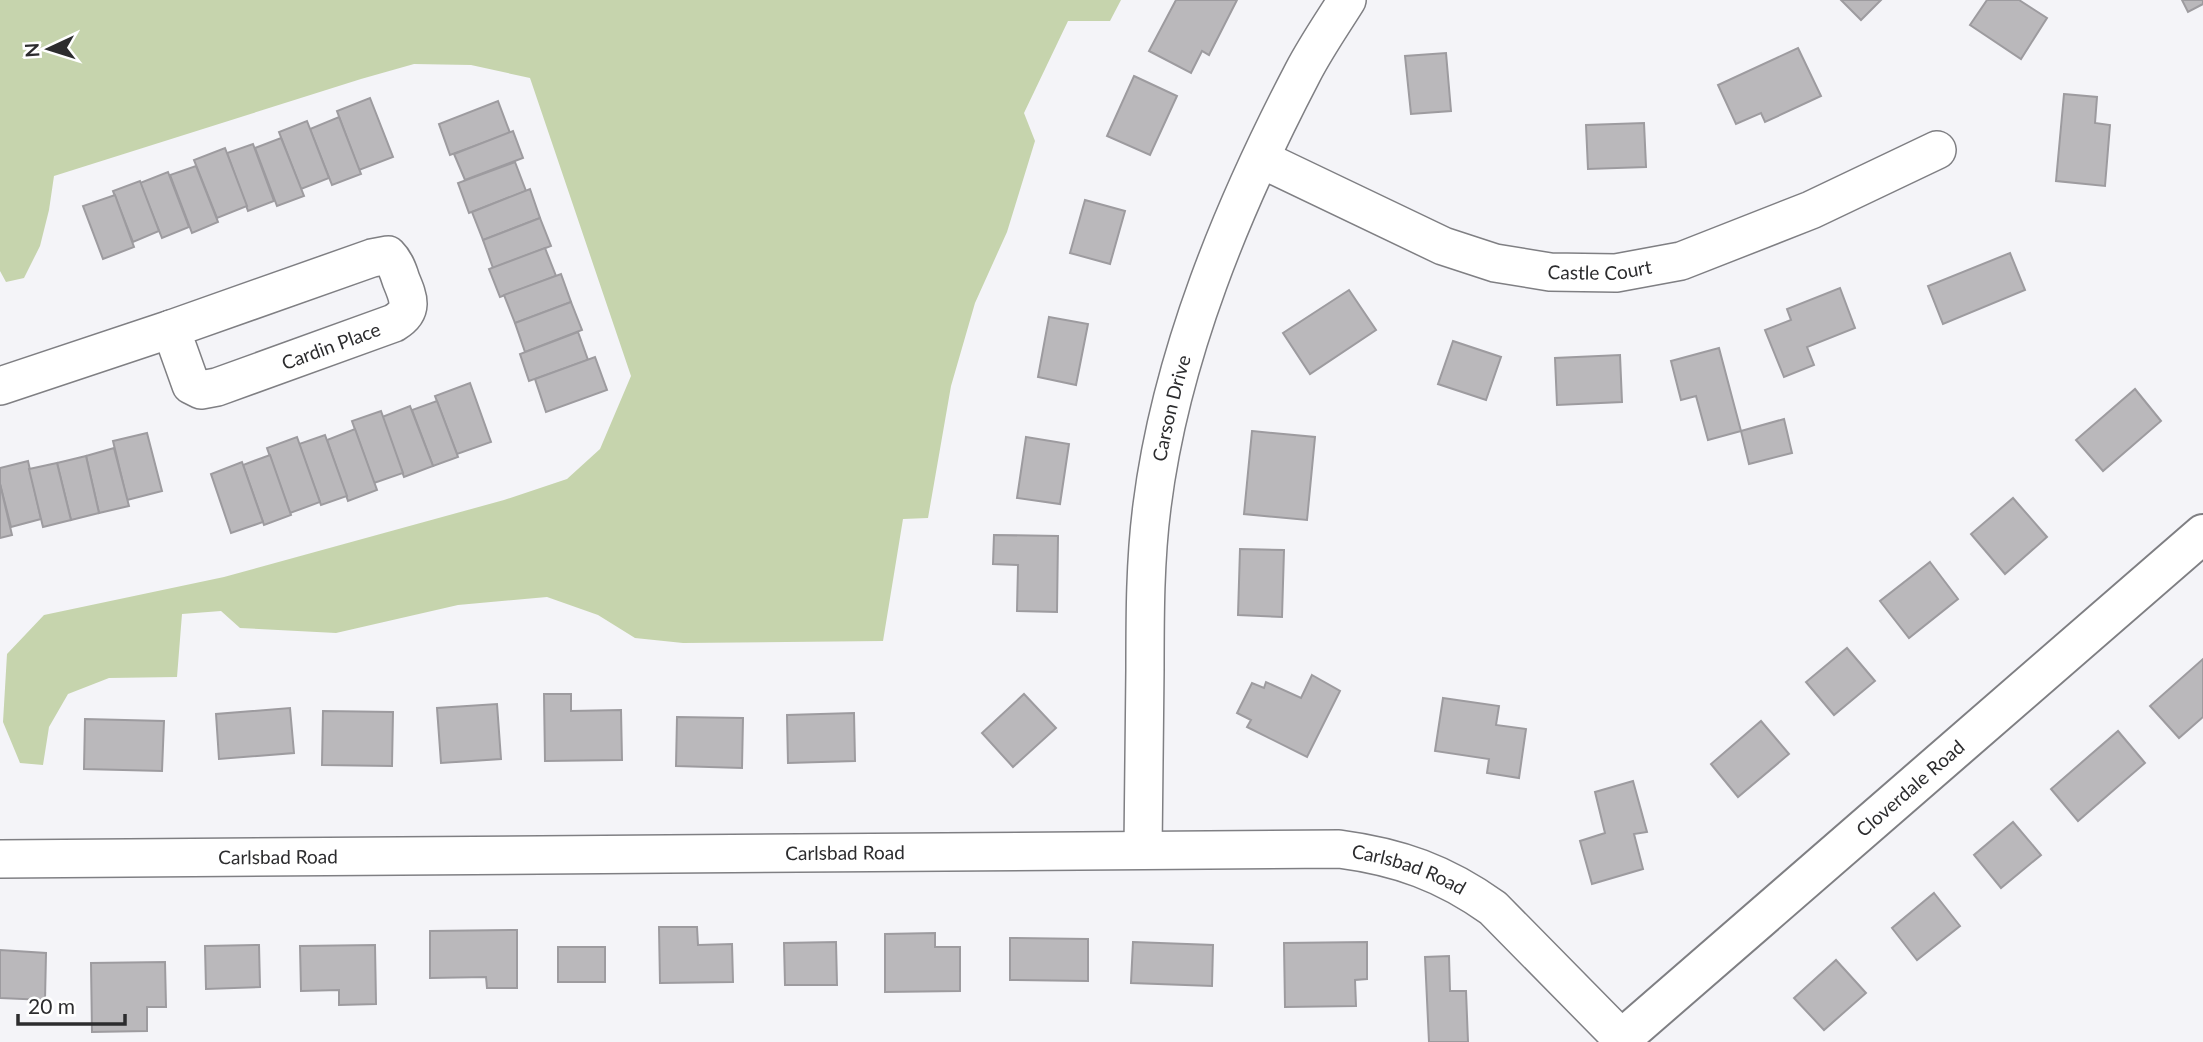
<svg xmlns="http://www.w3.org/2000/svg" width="2203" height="1042" viewBox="0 0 2203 1042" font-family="Lato,sans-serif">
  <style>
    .green { fill: #c6d4ad }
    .building { fill: #bab8bb; stroke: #9d9b9f; stroke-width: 2 }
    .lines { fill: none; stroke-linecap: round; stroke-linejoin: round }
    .street-casing { stroke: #7f7f83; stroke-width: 40 }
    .secondary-casing { stroke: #7f7f83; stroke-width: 42 }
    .street { stroke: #fff; stroke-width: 37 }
    .secondary { stroke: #fff; stroke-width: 38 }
    .labels { text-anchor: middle; stroke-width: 5; stroke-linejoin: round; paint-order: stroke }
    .street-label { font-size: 19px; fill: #2c2c2e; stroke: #fff }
  </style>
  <rect width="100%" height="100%" fill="#f4f4f8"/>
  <polygon class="green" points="0,0 1121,0 1110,21 1068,21 1024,113 1035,141 1007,232 975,303 951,386 928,518 903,519 883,641 683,643 635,638 598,615 547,597 458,605 336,633 240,628 221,611 182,614 177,677 109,678 68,694 49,727 43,765 20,763 3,722 7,654 44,615 224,577 504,500 567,479 600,449 631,376 530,78 471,65 414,64 361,79 54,176 49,210 40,246 24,278 6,282 0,271"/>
  <g class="building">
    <polygon points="1176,0 1237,0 1209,55 1202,51 1191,73 1149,51"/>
    <polygon points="1841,0 1881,0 1861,20"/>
    <polygon points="1987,0 2019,0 2047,18 2021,59 1970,25"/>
    <polygon points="2182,0 2203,0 2203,4 2188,12"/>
    <polygon points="1798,48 1821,96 1765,122 1761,113 1736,124 1718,85"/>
    <polygon points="1446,53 1451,111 1411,114 1405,56"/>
    <polygon points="1134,76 1177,96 1150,155 1107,136"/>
    <polygon points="2064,94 2097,97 2095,123 2110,125 2105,186 2056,181"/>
    <polygon points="370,98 393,157 359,170 337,111"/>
    <polygon points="498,101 510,133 450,155 439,124"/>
    <polygon points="339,117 361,174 332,185 310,129"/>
    <polygon points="307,121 329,178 301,189 279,132"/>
    <polygon points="1644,123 1646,167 1588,169 1586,125"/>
    <polygon points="513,131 523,158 465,180 454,154"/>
    <polygon points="281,138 304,196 277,206 255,148"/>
    <polygon points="253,144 274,201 248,211 227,153"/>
    <polygon points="225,148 247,206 217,218 194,160"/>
    <polygon points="515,162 526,191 469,213 458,183"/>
    <polygon points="196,166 218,222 192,233 170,175"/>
    <polygon points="168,172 189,227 162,238 140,183"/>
    <polygon points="140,181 159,231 133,242 113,191"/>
    <polygon points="530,189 540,218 483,240 472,212"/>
    <polygon points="115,195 134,247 103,259 83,206"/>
    <polygon points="1085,200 1125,211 1110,264 1070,253"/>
    <polygon points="540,218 551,246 493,268 483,240"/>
    <polygon points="545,248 556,276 500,297 489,269"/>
    <polygon points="2010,253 2025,290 1943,324 1928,286"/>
    <polygon points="561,274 571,302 515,323 504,295"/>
    <polygon points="1840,288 1855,328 1807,347 1814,365 1784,377 1765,330 1791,320 1787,309"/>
    <polygon points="1349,290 1376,330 1310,374 1283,333"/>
    <polygon points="571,302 582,330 525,352 515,323"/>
    <polygon points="1049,317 1088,324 1076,385 1038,377"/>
    <polygon points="578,332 588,360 529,381 520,354"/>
    <polygon points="1453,341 1501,357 1486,400 1438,384"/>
    <polygon points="1719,348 1741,431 1708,440 1696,396 1681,400 1671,361"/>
    <polygon points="1620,355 1622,402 1557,405 1555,358"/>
    <polygon points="595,357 607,390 546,412 535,379"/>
    <polygon points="470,383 491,442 457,454 435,396"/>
    <polygon points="2135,389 2161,421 2103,471 2076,440"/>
    <polygon points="437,401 458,457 433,466 412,410"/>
    <polygon points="410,406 433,466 404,477 382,417"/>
    <polygon points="381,411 403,473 374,483 352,421"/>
    <polygon points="1784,419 1792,453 1749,464 1741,431"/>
    <polygon points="355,429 377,490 348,501 327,440"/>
    <polygon points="1252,431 1315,437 1307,520 1244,514"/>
    <polygon points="147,433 162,491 127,500 113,441"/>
    <polygon points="325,435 347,496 321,505 299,444"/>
    <polygon points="297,437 320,502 290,513 267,448"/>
    <polygon points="1026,437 1069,444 1060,504 1017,498"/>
    <polygon points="114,448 129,506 99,513 86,456"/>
    <polygon points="270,455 291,515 264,525 243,465"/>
    <polygon points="86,456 99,513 71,520 57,463"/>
    <polygon points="28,461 41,519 11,527 0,484 0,468"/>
    <polygon points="242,462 263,522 231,533 211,474"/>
    <polygon points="57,463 71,520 43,527 29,469"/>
    <polygon points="0,484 12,535 0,538"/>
    <polygon points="2013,498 2047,537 2005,574 1971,534"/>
    <polygon points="994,535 1058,536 1057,612 1017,611 1018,565 993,564"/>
    <polygon points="1240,549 1284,550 1282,617 1238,615"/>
    <polygon points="1930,562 1958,599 1909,638 1880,601"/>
    <polygon points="1847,648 1875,681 1834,715 1806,682"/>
    <polygon points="2203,659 2203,717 2179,738 2150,706"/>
    <polygon points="1312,675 1340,691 1307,757 1247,727 1251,720 1237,713 1252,683 1264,688 1266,682 1301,698"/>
    <polygon points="544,694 571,694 571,711 621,710 622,760 545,761"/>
    <polygon points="1024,694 1056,728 1013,767 982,733"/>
    <polygon points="1443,698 1499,706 1496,725 1526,729 1519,778 1487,773 1489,759 1435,751"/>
    <polygon points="497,704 501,759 441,763 437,708"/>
    <polygon points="290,708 294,753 219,759 216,714"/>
    <polygon points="323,711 393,712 392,766 322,765"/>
    <polygon points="854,713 855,761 788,763 787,715"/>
    <polygon points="677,717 743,718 742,768 676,766"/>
    <polygon points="85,719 164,721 162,771 84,769"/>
    <polygon points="1761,721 1789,754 1738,797 1711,764"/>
    <polygon points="2118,731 2145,763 2078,821 2051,789"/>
    <polygon points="1633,781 1647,832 1634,834 1643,869 1592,884 1580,841 1605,833 1595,792"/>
    <polygon points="2013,822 2041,855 2001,888 1974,855"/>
    <polygon points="1934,893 1960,926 1917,960 1892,928"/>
    <polygon points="659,927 697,927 698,945 732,944 733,982 660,983"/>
    <polygon points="517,930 517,988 487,988 486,977 430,978 430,931"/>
    <polygon points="935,933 935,947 960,947 960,991 885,992 885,934"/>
    <polygon points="1010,938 1088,939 1088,981 1010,980"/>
    <polygon points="836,942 837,985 785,985 784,943"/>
    <polygon points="1133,942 1213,945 1212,986 1131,983"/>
    <polygon points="1367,942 1367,979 1355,980 1356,1006 1285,1007 1284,943"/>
    <polygon points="259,945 260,987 206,989 205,946"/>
    <polygon points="375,945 376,1004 339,1005 339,990 301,991 300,946"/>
    <rect x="558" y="947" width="47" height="35"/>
    <polygon points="0,950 46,953 45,1000 0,998"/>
    <polygon points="1449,956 1450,991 1466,991 1468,1042 1429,1042 1425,957"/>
    <polygon points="1836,960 1866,993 1824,1030 1794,998"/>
    <polygon points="165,962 166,1007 147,1007 147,1031 92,1032 91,963"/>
  </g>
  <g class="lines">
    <defs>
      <g id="street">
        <path id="s1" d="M1261,159L1443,246L1495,263L1550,272L1616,273L1681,261L1811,210L1937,150"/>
        <path d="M388,255C395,262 398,270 401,280C409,299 414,311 394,323L217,387L201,390L191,385L171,329L372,258Z"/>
        <polyline points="0,386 171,329"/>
        <path id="s2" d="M1143,850C1144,790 1144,730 1145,670C1145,615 1145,560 1152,506C1171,355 1233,206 1303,72C1316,47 1332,24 1347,0"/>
        <path id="s3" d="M0,859L1339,849C1399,857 1444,873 1493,908L1622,1039"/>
      </g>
      <g id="secondary">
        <path id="s4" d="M1618,1042L2203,534"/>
      </g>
    </defs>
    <use href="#street" class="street-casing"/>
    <use href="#secondary" class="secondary-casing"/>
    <use href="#street" class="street"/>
    <use href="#secondary" class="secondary"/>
  </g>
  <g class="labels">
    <g class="street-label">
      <text dy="7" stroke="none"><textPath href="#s1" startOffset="362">Castle Court</textPath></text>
      <text transform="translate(331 346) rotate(-20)" y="7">Cardin Place</text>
      <text dy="7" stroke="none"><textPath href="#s2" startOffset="444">Carson Drive</textPath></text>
      <text dy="7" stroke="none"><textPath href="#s4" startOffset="387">Cloverdale Road</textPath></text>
      <text dy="7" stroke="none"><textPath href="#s3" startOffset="845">Carlsbad Road</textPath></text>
      <text dy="7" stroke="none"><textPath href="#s3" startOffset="278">Carlsbad Road</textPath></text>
      <text dy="7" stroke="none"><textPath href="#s3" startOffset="1412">Carlsbad Road</textPath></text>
    </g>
  </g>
  <g transform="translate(49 49) rotate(266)" stroke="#ffffff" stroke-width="5" paint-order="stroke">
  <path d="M0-5L12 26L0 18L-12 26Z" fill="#2c2c2e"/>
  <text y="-10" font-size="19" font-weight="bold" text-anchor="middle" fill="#2c2c2e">N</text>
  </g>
  <path d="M18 1014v10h107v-10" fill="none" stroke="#2c2c2e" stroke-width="3.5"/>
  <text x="28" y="1014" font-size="21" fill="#2c2c2e" stroke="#ffffff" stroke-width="5" paint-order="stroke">20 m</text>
</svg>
